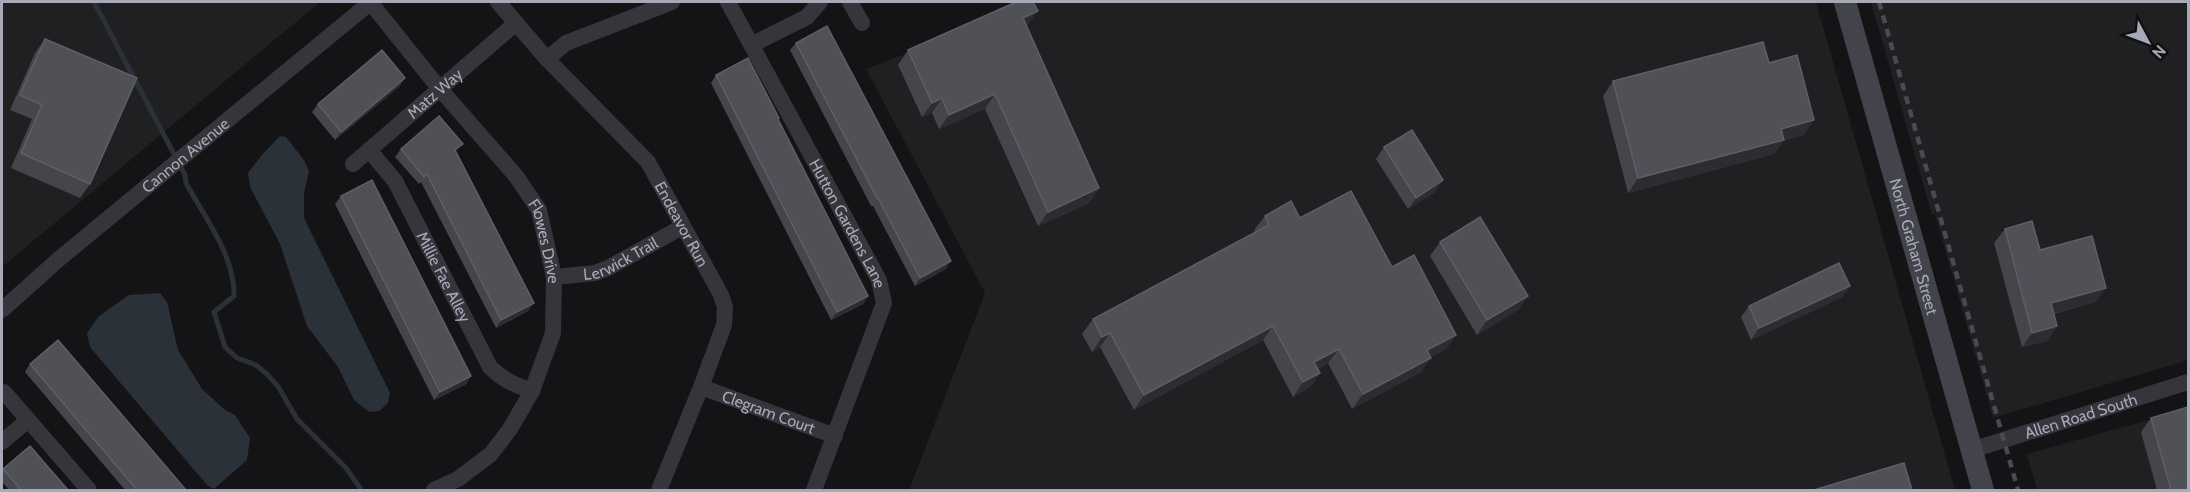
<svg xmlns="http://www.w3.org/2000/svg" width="2190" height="492" viewBox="0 0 2190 492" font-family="Cabin,sans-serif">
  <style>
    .built { fill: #202023 }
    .water { fill: #2b3139 }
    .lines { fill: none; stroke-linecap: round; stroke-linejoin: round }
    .stream { stroke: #2b3139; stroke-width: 5 }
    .street { stroke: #35353b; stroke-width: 16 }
    .secondary { stroke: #43444b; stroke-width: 22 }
    .rail { stroke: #4a4b52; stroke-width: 4.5; stroke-dasharray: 8 6; stroke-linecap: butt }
    .wall { fill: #45454b }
    .shaded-wall { fill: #2d2d31 }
    .building { fill: #505057; stroke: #5d5e66; stroke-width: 1.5 }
    .labels { text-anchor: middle; stroke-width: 4.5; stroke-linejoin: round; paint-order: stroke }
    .street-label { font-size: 16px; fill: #a6a9b6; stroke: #0f0f11 }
  </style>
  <rect width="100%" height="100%" fill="#141416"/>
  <g class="built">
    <polygon points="3,2 320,2 2,267 2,5"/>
    <polygon points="1040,2 1816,2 1955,490 909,490 985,293 866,69"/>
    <polygon points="1871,2 2188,2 2188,360 1993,418 1935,214 1932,215"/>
    <polygon points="2188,409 2188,490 2037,490 2027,454"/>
  </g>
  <g class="water">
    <polygon points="280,136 286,137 304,160 309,171 304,193 304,218 390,393 388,403 379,411 369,412 354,400 338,367 307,326 280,244 250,187 248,173 261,156"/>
    <polygon points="160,293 167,302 178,350 202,389 225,410 235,415 250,438 247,460 214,489 207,485 90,347 87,333 99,316 129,295"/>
  </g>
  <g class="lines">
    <path class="stream" d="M94,2L185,175L186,183C205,218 235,256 234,296L214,312L225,347L237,358L256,365L268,375L279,388L297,419L346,468L360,488"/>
    <g class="street">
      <path id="s1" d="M370,2L439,88L516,176L539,210L554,277L553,333L532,391L510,429L491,454L458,479L434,490"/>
      <path id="s2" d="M498,2L547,59L648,162L721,295L725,307L724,325L701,387L659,490"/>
      <path id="s3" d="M728,2L879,280L884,303L814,490"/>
      <polyline points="850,2 862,23"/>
      <polyline points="753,44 807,17 820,2"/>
      <polyline points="547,59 566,43 672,2"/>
      <path id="s4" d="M369,150L395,181L490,367C503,380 515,385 532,391"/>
      <path id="s5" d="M353,164L516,23"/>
      <path id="s6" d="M554,277L595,273L608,268L682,227"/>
      <path id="s7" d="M2,310L59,259L371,2"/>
      <path id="s8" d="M701,387L835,436"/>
      <polyline points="4,392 89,490"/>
      <polyline points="2,442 28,420"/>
      <path id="s9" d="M1972,450L2188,382"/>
    </g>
    <path class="secondary" id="s10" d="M1845,2L1983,490"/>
    <polyline class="rail" points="1879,2 2018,490"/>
  </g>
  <g class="wall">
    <polygon points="1026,26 1099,188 1089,203 1038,226 985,109 939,129 932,113 922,117 898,65 908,50 1027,26"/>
    <polygon points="45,39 90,184 80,198 11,168 32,119 10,110 35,53"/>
    <polygon points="796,43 946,269 915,286 873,206 871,206 790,50"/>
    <polygon points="1769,63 1804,135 1784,140 1774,154 1628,193 1603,96 1613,81"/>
    <polygon points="716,75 778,119 868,296 863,304 831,320 711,83"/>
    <polygon points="400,86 335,140 312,112 318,104"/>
    <polygon points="1384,147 1435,192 1408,209 1376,159"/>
    <polygon points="401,149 456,152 534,303 528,311 496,328 421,182 419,184 395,157"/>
    <polygon points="341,196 471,376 466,384 434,400 335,204"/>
    <polygon points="1265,216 1300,218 1392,267 1456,335 1446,349 1431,357 1421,372 1352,409 1328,363 1318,369 1320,373 1310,387 1293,397 1263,340 1134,410 1100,347 1092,352 1082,334 1093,319 1255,232 1254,230"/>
    <polygon points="2005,229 2106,288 2095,302 2054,314 2057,326 2047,341 2022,347 1994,243"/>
    <polygon points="1440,242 1528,296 1518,310 1477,335 1430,256"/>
    <polygon points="1850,286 1842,297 1751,340 1741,317 1749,306"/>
    <polygon points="30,364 186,490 125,490 25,372"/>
    <polygon points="2151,418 2188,490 2157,490 2141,432"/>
    <polygon points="3,469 68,490 9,490 2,482 2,470"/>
  </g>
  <g class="shaded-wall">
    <polygon points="1038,11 1027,26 1013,33 1023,18"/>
    <polygon points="405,78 400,86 335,140 341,132"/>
    <polygon points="995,94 985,109 939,129 949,115"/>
    <polygon points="942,98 932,113 922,117 932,103"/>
    <polygon points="1814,120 1804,135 1771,143 1781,129"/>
    <polygon points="1784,140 1774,154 1628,193 1638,178"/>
    <polygon points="1443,180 1435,192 1408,209 1416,198"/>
    <polygon points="1099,188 1089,203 1038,226 1048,212"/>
    <polygon points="951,261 946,269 915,286 920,278"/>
    <polygon points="1850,286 1842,297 1751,340 1759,328"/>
    <polygon points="2106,288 2095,302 2041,317 2051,303"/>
    <polygon points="868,296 863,304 831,320 837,312"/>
    <polygon points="1528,296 1518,310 1477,335 1487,320"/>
    <polygon points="534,303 528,311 496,328 501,320"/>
    <polygon points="1273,326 1263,340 1134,410 1144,395"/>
    <polygon points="2057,326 2047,341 2022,347 2032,333"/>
    <polygon points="1110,333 1100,347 1092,352 1102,337"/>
    <polygon points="1456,335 1446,349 1417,365 1427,350"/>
    <polygon points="1339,349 1328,363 1304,376 1314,362"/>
    <polygon points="1431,358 1421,372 1352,409 1363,394"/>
    <polygon points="1320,373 1310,387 1293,397 1303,382"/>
    <polygon points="471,376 466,384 434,400 440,392"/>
  </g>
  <g class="building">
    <polygon points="1016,2 1033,2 1038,11 1023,18 1099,188 1048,212 995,94 949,115 942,98 932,103 908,50"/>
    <polygon points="827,26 951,261 920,278 878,198 877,198 796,43"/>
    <polygon points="45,39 137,78 90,184 21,153 42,105 20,95"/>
    <polygon points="1763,42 1769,63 1797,55 1814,120 1781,129 1784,140 1638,178 1613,81"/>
    <polygon points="382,50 405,78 341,132 318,104"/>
    <polygon points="748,58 779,118 778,119 868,296 837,312 716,75"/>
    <polygon points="439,116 463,144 455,150 534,303 501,320 427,174 424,177 401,149"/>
    <polygon points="1412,130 1443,180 1416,198 1384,147"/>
    <polygon points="372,180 471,376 440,392 341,196"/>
    <polygon points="1351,191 1392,267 1414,255 1456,335 1427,350 1431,358 1363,394 1339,349 1314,362 1320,373 1303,382 1273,326 1144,395 1110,333 1102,337 1093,319 1269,225 1265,216 1291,201 1300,218"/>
    <polygon points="1480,217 1528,296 1487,320 1440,242"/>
    <polygon points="2032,221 2040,250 2092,236 2106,288 2051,303 2057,326 2032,333 2005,229"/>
    <polygon points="1839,263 1850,286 1759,328 1749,306"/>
    <polygon points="58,340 186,490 137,490 30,364"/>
    <polygon points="2188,407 2188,490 2171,490 2151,418"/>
    <polygon points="30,446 68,490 21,490 3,469"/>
    <polygon points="1904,463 1912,490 1814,490"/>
  </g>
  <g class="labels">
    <g class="street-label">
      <text dy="6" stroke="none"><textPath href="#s5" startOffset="108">Matz Way</textPath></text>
      <text dy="6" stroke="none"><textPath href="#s7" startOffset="240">Cannon Avenue</textPath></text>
      <text dy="6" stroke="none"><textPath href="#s2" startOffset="290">Endeavor Run</textPath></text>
      <text dy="6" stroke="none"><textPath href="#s3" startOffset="252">Hutton Gardens Lane</textPath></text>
      <text dy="6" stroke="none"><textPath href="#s1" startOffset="300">Flowes Drive</textPath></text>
      <text dy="6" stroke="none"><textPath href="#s10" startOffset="254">North Graham Street</textPath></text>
      <text dy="6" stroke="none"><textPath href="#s6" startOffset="70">Lerwick Trail</textPath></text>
      <text dy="6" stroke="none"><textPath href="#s4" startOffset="148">Millie Fae Alley</textPath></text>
      <text dy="6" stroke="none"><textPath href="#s8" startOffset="72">Clegram Court</textPath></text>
      <text dy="6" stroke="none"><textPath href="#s9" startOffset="114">Allen Road South</textPath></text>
    </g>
  </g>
  <rect width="2190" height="492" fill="none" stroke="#a6a9b6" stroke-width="6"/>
  <g transform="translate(2148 42) rotate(131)" stroke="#0f0f11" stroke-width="4.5" paint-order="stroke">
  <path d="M0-4.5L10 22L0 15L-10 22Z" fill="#a6a9b6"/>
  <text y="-9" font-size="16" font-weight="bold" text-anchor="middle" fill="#a6a9b6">N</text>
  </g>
</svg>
